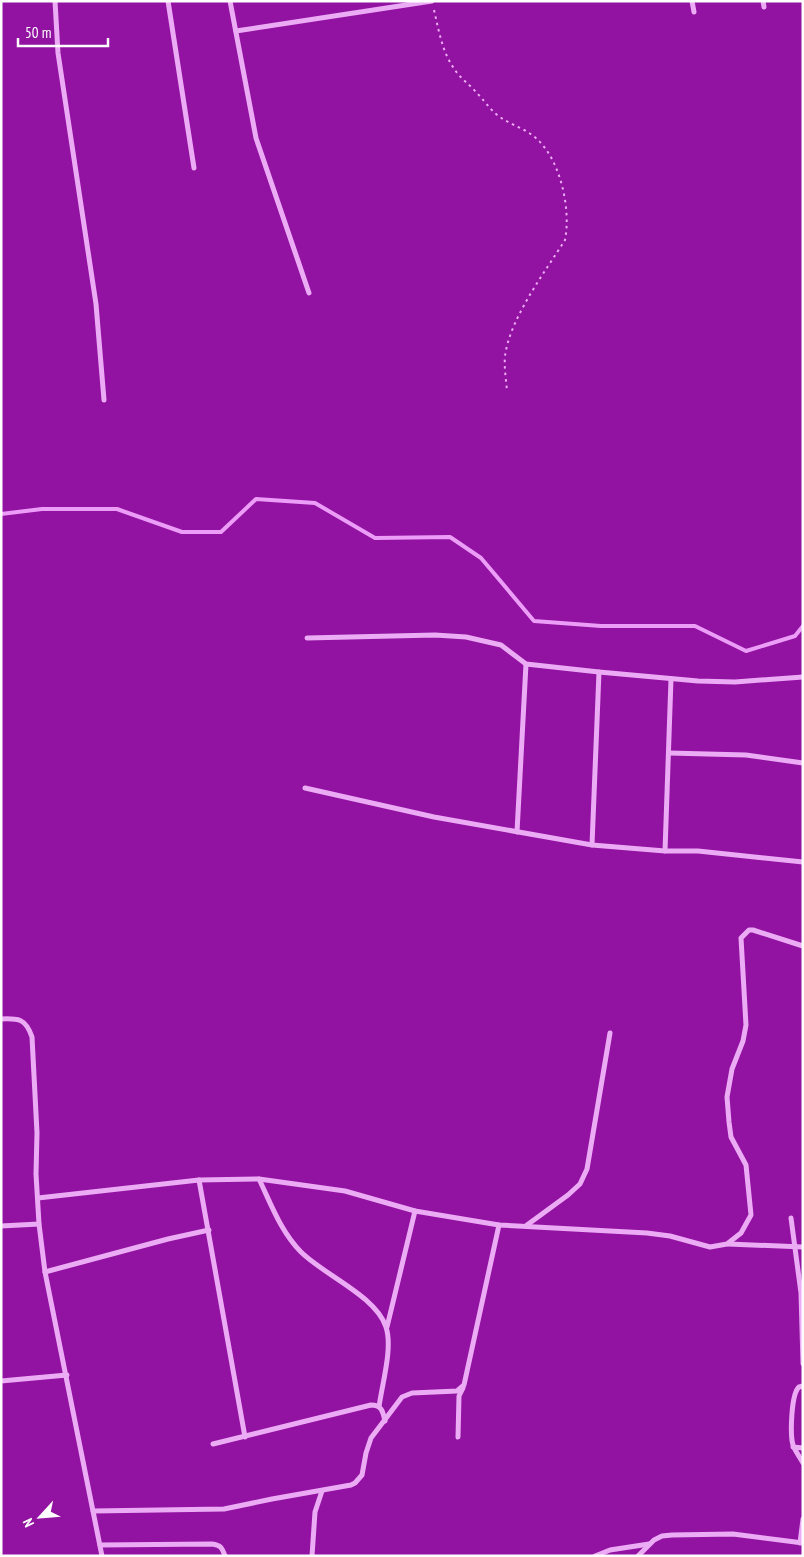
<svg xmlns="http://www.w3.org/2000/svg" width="804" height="1557" viewBox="0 0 804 1557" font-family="'PT Sans Narrow',sans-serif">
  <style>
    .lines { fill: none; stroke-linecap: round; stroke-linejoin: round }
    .stream { stroke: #ec9df8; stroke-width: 4 }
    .path { stroke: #ecabf5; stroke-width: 2; stroke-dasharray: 2.5 4; stroke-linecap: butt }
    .minor { stroke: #ecabf5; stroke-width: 5 }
  </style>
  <rect width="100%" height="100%" fill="#9212a1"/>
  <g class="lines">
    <polyline class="stream" points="1,514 42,509 117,509 182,532 221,532 256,499 315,503 375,538 450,537 481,558 534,621 601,626 695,626 746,651 795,636 803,626"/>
    <path class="path" d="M434,10C439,31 442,52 455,70C460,78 469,84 476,92C483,99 489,108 496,114C509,125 526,128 538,140C561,162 571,210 565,240C545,272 510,318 505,356C504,367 506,379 507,391"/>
    <g class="minor">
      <polyline points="55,1 58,53 96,304 104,400"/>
      <polyline points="168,1 194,168"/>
      <polyline points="230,1 256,138 309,293"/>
      <polyline points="692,1 694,12"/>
      <polyline points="763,1 764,7"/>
      <polyline points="236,31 432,1"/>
      <polyline points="307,638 435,635 466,637 501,645 526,664 599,672 698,681 735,682 803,677"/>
      <polyline points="669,753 746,755 803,763"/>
      <polyline points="305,788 434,817 592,845 665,851 698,851 803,862"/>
      <polyline points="517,832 526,664"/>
      <polyline points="592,845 599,672"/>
      <polyline points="665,851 671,679"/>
      <path d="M1,1019C19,1018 26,1019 32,1037L37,1133L36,1174L39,1224L45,1272L102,1556"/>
      <path d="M259,1179C271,1204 281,1232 301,1252C324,1275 376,1296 386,1327C393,1348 382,1384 379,1407"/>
      <polyline points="199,1180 245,1437"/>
      <polyline points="38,1198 199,1180 259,1179 345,1191 415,1211 499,1225 647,1233 670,1236 710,1247 727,1244 741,1233 751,1215 746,1165 731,1137 729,1122 727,1097 732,1069 743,1041 746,1025 741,938 749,930 753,930 803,946"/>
      <polyline points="791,1218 801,1293 803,1364"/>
      <polyline points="527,1225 568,1195 580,1184 587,1169 610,1033"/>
      <polyline points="1,1226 39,1224"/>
      <polyline points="728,1244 803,1247"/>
      <polyline points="45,1272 168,1239 209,1230"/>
      <polyline points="387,1327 415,1211"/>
      <polyline points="1,1381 67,1375"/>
      <path d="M803,1386L799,1387C791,1394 790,1435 793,1445C795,1451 800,1457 803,1463"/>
      <polyline points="458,1437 459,1396 463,1388"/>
      <path d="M213,1444L371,1405C382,1405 383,1412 385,1421"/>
      <polyline points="793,1447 803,1448"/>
      <polyline points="93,1511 224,1509 272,1499 351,1485 355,1483 362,1475 366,1453 371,1438 402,1397 412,1393 457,1391 464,1385 499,1225"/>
      <polyline points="800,1543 803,1519"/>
      <path d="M100,1545L212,1544C221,1545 222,1548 225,1556"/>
      <polyline points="312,1556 315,1512 322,1491"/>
      <polyline points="595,1556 610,1550 649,1544"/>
      <polyline points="638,1556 654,1540 662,1536 672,1535 733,1534 803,1543"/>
    </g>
  </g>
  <rect width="804" height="1557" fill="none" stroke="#ffffff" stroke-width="5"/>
  <g transform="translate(40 1517) rotate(244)" stroke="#9212a1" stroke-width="4" paint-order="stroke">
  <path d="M0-4L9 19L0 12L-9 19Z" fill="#ffffff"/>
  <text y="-8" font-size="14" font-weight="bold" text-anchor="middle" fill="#ffffff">N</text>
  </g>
  <path d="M18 38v8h90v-8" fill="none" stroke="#ffffff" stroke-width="2.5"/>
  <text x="25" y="38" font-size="15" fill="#ffffff" stroke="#9212a1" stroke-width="4" paint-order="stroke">50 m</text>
</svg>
